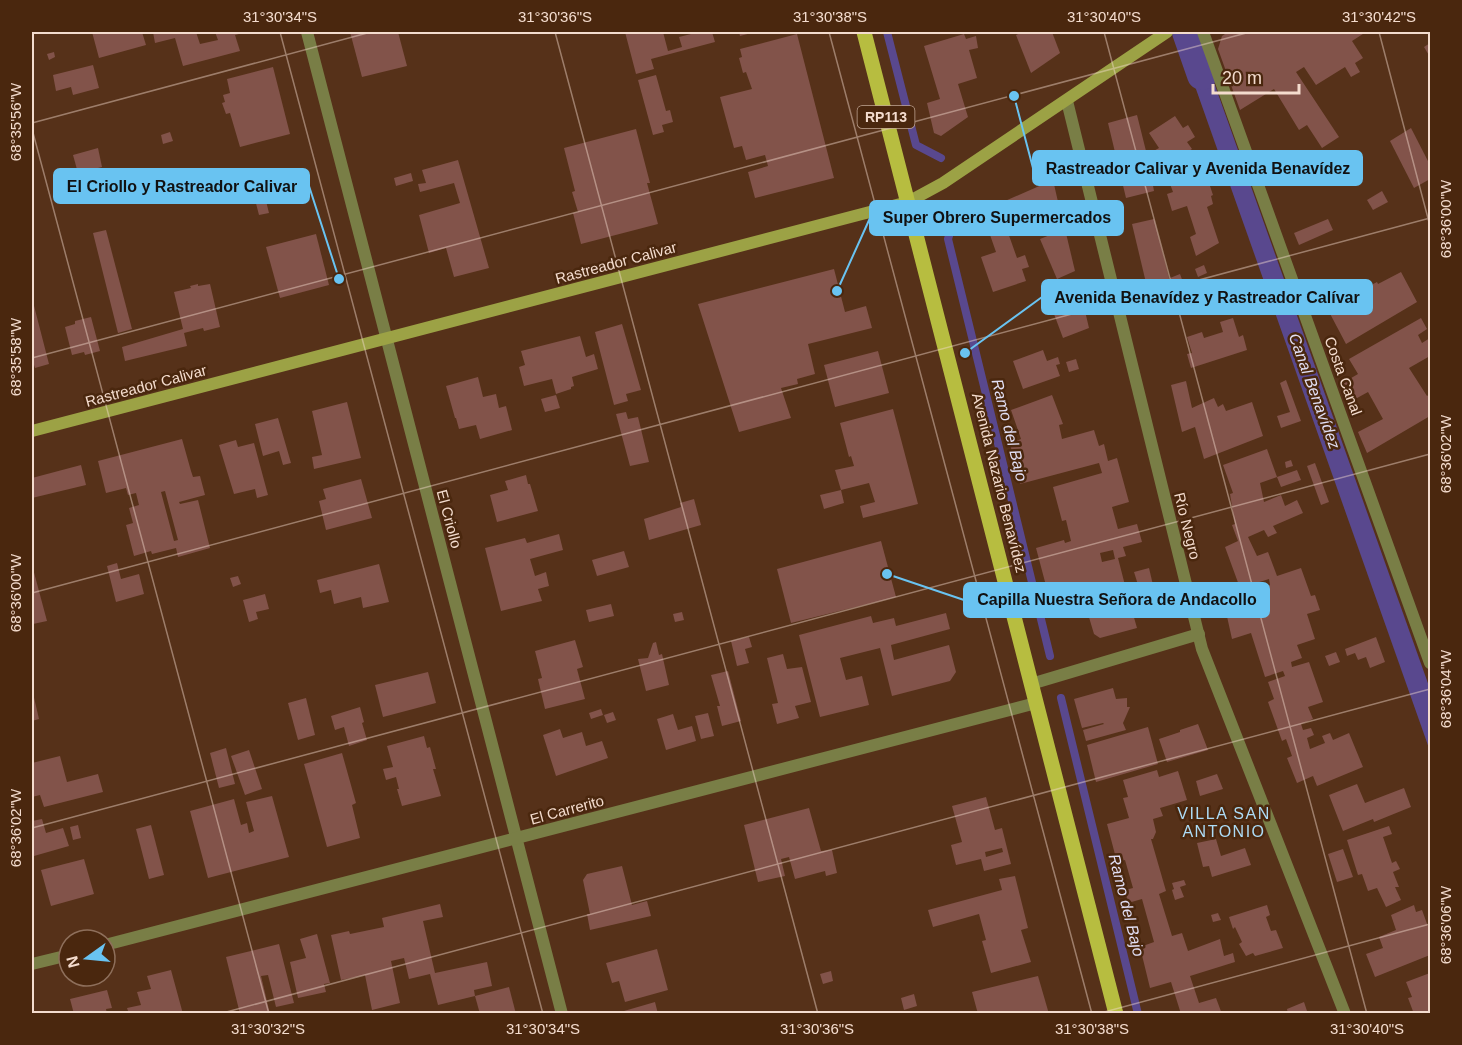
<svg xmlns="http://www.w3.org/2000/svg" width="1462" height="1045" viewBox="0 0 1462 1045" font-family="Helvetica,sans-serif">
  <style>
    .water { fill: #59488e }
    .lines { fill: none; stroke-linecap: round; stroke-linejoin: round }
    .stream { stroke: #59488e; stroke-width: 8 }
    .canal { stroke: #59488e; stroke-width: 30 }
    .building { fill: #82534a; fill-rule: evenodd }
    .lane { stroke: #797e46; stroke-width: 12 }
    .street { stroke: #797e46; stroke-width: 12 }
    .secondary { stroke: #9ca245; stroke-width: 12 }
    .primary { stroke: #b7bd40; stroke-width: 15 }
    .ticks { fill: none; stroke: #f4dcce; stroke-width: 1.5; stroke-opacity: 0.45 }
    .labels { text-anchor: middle; stroke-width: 5; stroke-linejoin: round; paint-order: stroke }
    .shield { fill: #4a270e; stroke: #c1a694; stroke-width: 1.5 }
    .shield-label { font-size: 14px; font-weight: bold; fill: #f4dcce }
    .street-label { font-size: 15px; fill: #f4dcce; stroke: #4a270e }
    .water-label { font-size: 16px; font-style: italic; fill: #e2dff4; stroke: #4a270e }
    .neighbourhood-label { font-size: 16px; letter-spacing: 1.5px; fill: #addbf5; stroke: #4a270e }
    .leader { fill: none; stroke: #69c3f1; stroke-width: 2 }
    .callout-dot { fill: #69c3f1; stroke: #4a270e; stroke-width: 2 }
    .callout { fill: #69c3f1; stroke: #69c3f1; stroke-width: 2 }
    .callout-label { font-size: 16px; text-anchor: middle; font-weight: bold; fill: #111 }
    .neatline { fill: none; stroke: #f4dcce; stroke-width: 2 }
    .ticks-label { font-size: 15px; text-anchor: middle; fill: #f4dcce }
  </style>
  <rect width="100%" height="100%" fill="#563119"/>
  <polygon class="water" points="1194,32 1196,32 1430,689 1430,751 1179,41"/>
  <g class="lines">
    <g class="stream">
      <polyline points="887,32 916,145 941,158"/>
      <polyline points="956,212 948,239 1050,656"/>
      <polyline points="1061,698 1138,1014"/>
    </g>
    <polyline class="canal" points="1187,32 1202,75"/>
  </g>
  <g class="building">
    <polygon points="92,32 110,32 111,34 119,32 142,32 146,45 99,58"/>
    <polygon points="153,32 196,32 200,44 218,40 215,32 247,32 235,35 240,51 183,66 175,38 155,43"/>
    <polygon points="350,32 398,32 407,66 362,77"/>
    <polygon points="625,32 663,32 668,51 682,47 679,37 699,32 712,32 715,42 651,59 654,69 636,74"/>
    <polygon points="739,32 755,32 740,36"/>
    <polygon points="1023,32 1052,32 1060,53 1031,73 1016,35"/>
    <polygon points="1228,32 1366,32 1352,41 1363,58 1355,63 1360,72 1351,77 1345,67 1316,85 1304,67 1296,72 1339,137 1322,148 1307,125 1299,130 1274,89 1240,110 1218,49 1222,36"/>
    <polygon points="797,34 834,178 755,198 748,172 768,166 765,155 746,160 742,146 734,148 720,97 752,89 746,72 743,73 739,58 742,57 740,49"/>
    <polygon points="964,34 966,39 976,36 978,48 969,50 977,78 958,84 968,117 941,136 934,133 927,103 940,99 924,46"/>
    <polygon points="1430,43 1430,57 1424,47"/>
    <polygon points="54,52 55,57 49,60 47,54"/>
    <polygon points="93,65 99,88 73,95 71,87 56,91 53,75"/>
    <polygon points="273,67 290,134 240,147 230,113 226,114 222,103 225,102 223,95 230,93 227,79"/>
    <polygon points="656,75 666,111 670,110 673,122 662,125 664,132 653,135 638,80"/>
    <polygon points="1137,115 1146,151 1141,153 1148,181 1152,180 1154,191 1126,198 1108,123"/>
    <polygon points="1175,116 1183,128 1188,125 1195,137 1187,142 1192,149 1159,170 1148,154 1159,148 1149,133"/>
    <polygon points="1411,128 1430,165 1430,179 1414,188 1390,141"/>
    <polygon points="636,129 650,183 647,183 658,224 581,244 573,213 578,212 572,192 575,191 564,148"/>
    <polygon points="170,132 173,141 163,144 161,135"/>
    <polygon points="98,148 102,167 78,173 73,155"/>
    <polygon points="458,160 489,268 454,277 446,248 429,253 419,215 460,203 454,183 420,192 418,184 426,183 422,170"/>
    <polygon points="300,172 305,191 266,201 269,213 259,215 251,184"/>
    <polygon points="411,173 413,181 396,186 394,178"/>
    <polygon points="1206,174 1213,195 1211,196 1213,204 1207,207 1219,243 1196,256 1190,237 1196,234 1187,206 1172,211 1167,194 1173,192 1170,184"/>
    <polygon points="1053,180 1059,206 1015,224 1005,201"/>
    <polygon points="1382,191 1388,202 1373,210 1367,200"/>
    <polygon points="1154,219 1175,302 1152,308 1132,224"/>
    <polygon points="1328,219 1333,230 1299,245 1294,233"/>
    <polygon points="1006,227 1017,258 1025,255 1029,267 1022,269 1026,281 993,292 981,257 996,252 989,232"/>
    <polygon points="1065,229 1075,271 1057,279 1040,239"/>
    <polygon points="106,230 132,329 118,333 93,233"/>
    <polygon points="316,234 329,285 280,298 266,247"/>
    <polygon points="1204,265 1207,273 1198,277 1195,269"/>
    <polygon points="834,269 845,312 866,306 872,328 808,344 815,374 797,379 798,384 781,388 791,418 739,432 698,304"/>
    <polygon points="1401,272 1417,302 1346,344 1327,308 1377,282 1378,284"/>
    <polygon points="1180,274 1184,285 1187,284 1192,298 1181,302 1170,278"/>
    <polygon points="198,284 198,286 210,284 220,327 204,331 203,328 184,333 187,346 125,361 122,347 183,329 174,292 191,288 190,286"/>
    <polygon points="32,298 49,364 35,368 34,365 32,365"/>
    <polygon points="1071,305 1075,315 1085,311 1089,328 1063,338 1054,314"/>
    <polygon points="91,317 100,351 85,355 84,352 72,355 65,327 75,324 75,321"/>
    <polygon points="1233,318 1239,337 1243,335 1247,350 1191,368 1187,354 1192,353 1187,337 1202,332 1204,338 1223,332 1220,322"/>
    <polygon points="1421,318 1427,329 1418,335 1422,343 1430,338 1430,356 1409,368 1427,396 1430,394 1430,416 1367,453 1358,432 1383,419 1368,392 1348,403 1341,384 1358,374 1349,359"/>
    <polygon points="622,324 641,390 626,394 628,401 614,405 595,332"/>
    <polygon points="580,336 586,357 594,354 598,369 572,377 574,386 571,387 571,389 556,394 552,379 524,386 519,367 525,365 521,351"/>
    <polygon points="1043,350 1047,361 1058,357 1060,364 1056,365 1060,376 1023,389 1013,361"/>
    <polygon points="878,351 889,393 835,407 824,365"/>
    <polygon points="1076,359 1079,369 1069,372 1066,362"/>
    <polygon points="478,377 483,397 496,394 499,408 506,406 512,430 480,439 476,425 459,429 456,418 455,418 446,386"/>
    <polygon points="1286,380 1301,421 1281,428 1277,416 1290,412 1280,383"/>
    <polygon points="1186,381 1192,408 1214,398 1218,407 1223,404 1226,411 1252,402 1263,436 1204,459 1195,427 1182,432 1171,385"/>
    <polygon points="556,395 560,408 545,412 541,399"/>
    <path d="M1052,395L1063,424L1059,425L1062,439L1094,430L1099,446L1104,444L1108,461L1117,458L1129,502L1112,507L1118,529L1137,524L1142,542L1123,547L1126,556L1118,558L1127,593L1123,594L1128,615L1133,614L1137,628L1100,638L1094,634L1085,604L1053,612L1036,548L1064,540L1065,543L1071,541L1066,520L1062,521L1053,487L1102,473L1099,463L1020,484L1010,444L1021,439L1011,410ZM1113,550L1115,559L1102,562L1100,553Z"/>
    <polygon points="347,402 361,458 314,469 312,457 322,455 312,411"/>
    <polygon points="893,409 918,504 863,518 860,506 875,502 869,483 841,490 835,470 854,466 851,456 849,457 840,423"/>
    <polygon points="626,412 628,419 638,417 649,462 630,466 616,414"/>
    <polygon points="278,418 291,463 283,465 279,451 263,456 255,424"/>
    <path d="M182,439L191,471L193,477L200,476L205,495L179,502L180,504L198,500L210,548L178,557L176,548L152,554L151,551L134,556L126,525L133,523L129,508L139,505L136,493L128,495L126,488L106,493L98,461ZM165,491L178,540L174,541L161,492Z"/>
    <polygon points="236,440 238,447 254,443 268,495 257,498 255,489 234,494 219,445"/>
    <polygon points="1267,449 1277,477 1260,483 1264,502 1281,495 1285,506 1297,500 1303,513 1273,526 1277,533 1268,537 1264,530 1248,537 1257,556 1268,552 1277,576 1301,568 1311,596 1315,595 1320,610 1307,614 1315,639 1297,645 1302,658 1291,662 1292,667 1309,662 1323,702 1308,707 1313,719 1301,724 1303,730 1311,728 1314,735 1307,738 1310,749 1325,743 1322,736 1330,733 1333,740 1349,733 1363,767 1317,786 1313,776 1297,783 1287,758 1292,756 1286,739 1282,741 1268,702 1274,699 1268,682 1285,676 1283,671 1265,677 1251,633 1232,639 1222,594 1237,589 1239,596 1270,585 1269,579 1240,588 1225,547 1238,541 1232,525 1235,524 1230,494 1233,493 1223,465"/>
    <polygon points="1291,460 1293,466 1286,468 1285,462"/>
    <polygon points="1315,463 1329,502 1321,505 1307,466"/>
    <polygon points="81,465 86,485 32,498 32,478"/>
    <polygon points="1297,470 1301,480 1281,487 1277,477"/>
    <polygon points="526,475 528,484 530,484 538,511 497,522 490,495 508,490 505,481"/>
    <polygon points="361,479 372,518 326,530 319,501 326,499 323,489"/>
    <polygon points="841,490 844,503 824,509 820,495"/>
    <polygon points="694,499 701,525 649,540 644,519 681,507 680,503"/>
    <polygon points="559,534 563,550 530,559 535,576 546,572 549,586 538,589 542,601 501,611 485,548 525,538 527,543"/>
    <polygon points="881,541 896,597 791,623 777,569"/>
    <polygon points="624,551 629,567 597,576 592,560"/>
    <polygon points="117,563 121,579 139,574 144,594 116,602 107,566"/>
    <polygon points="379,564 389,602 363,608 361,597 334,604 331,590 320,593 317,580"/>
    <polygon points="32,565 47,621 33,624 32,617"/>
    <polygon points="1149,568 1153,585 1139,588 1134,572"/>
    <polygon points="238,576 241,584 233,587 230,578"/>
    <polygon points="265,594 269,609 256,612 258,619 249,622 243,600"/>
    <polygon points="611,604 614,616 589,622 586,610"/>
    <polygon points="682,612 684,620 675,622 673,614"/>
    <polygon points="946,613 950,629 891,645 894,660 949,645 956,672 950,681 892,696 880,648 840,658 846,680 862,676 869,705 820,717 799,635 871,616 873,623 894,618 896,626"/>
    <polygon points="749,637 752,647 745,649 749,663 737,666 731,641"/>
    <polygon points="1376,637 1385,662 1370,668 1366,657 1358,660 1355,653 1347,656 1345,649"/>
    <polygon points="575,640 583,667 577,669 585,699 545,709 538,679 542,678 535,651"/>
    <polygon points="656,642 659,655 662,654 669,685 646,691 638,659 648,658 653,643"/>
    <polygon points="1336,652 1340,662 1329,666 1325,656"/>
    <polygon points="783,654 787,669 802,667 811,702 795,706 799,718 777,724 772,704 778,703 767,658"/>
    <polygon points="728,671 741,721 722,726 717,706 720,706 711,675"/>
    <polygon points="428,672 436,703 383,717 375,685"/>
    <polygon points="1113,688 1116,699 1127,698 1127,707 1130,707 1123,723 1126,730 1086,741 1083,730 1104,724 1103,723 1082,728 1074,699"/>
    <polygon points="32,689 39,719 32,721"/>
    <polygon points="306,698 315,735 298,740 288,703"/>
    <polygon points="360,707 364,722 362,723 367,740 349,746 344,727 335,730 331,716"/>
    <polygon points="601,709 603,715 591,719 589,713"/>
    <polygon points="613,712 616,720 607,723 604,715"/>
    <polygon points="708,713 714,736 701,739 695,716"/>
    <polygon points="673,714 678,730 692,726 696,741 666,750 657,719"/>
    <polygon points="1198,724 1208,750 1167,762 1159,739 1180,732 1180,730"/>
    <polygon points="1148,727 1158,764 1096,782 1087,745"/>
    <polygon points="560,729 563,738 582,732 586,746 602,741 608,758 556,776 543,735"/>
    <polygon points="424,736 427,748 430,747 436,769 433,769 441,796 402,806 397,789 399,789 396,777 386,780 383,769 393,767 387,746"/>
    <polygon points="226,748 235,784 219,788 210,753"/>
    <polygon points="249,750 262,789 245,795 231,756"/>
    <polygon points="342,753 356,803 352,805 360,838 327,847 304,764"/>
    <polygon points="60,756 67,782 98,774 103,792 44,807 40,795 32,797 32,763"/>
    <polygon points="1157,770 1159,777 1178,771 1187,800 1160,808 1163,816 1153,819 1156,832 1153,839 1151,839 1166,891 1159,894 1172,936 1182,933 1188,951 1220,939 1224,956 1233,953 1235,962 1190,976 1199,1003 1216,998 1222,1014 1181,1014 1171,982 1150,988 1140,947 1154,942 1142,899 1128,903 1125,890 1133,888 1125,860 1117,862 1107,824 1129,818 1123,798 1128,797 1123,780"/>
    <polygon points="1217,774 1223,789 1200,796 1196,781"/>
    <polygon points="1357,784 1365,803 1404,788 1411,807 1374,822 1373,819 1343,831 1329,795"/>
    <polygon points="272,796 289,857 208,878 190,811 234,799 241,825 247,823 249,833 254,831 246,802"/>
    <path d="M986,797L995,830L1002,828L1011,864L984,871L981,859L956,865L951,845L962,842L952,806ZM1002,848L1003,852L986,857L985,852Z"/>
    <polygon points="809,808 821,851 832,850 837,873 826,876 825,871 795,879 789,857 781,859 785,876 758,882 744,825"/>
    <polygon points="42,819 46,833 63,828 69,846 34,856 32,848 32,821"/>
    <polygon points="78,825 81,838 73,840 70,827"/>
    <polygon points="151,825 164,875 149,879 136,829"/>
    <polygon points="1389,826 1392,834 1383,837 1392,863 1396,861 1400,869 1393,872 1399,887 1395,887 1401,900 1386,907 1377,888 1368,891 1362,874 1358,875 1347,840"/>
    <polygon points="1216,839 1221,856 1245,848 1251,865 1212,877 1209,866 1203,867 1197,843"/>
    <polygon points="1343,849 1353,877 1337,882 1328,854"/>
    <polygon points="84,859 94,894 51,906 41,870"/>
    <polygon points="622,866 632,905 647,901 651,916 590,930 587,914 590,914 583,880 587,874"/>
    <polygon points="1015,876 1028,928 1021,930 1031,962 991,973 982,941 986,940 979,914 933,927 928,910 1002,890 999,879"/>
    <polygon points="1184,880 1186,885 1180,887 1184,897 1175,900 1172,890 1174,889 1172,883"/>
    <polygon points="440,904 443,917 423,921 435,973 487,962 492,986 474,990 475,996 438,1005 430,974 409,979 404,958 391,961 400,1003 372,1010 365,975 341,980 331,935 349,931 350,934 384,927 382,918"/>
    <polygon points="1267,905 1270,915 1266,917 1271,931 1276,930 1283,948 1255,956 1253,953 1246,956 1239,944 1242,942 1235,927 1233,929 1229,917"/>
    <polygon points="1414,905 1416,912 1422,910 1430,932 1430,955 1375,977 1366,954 1383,948 1379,937 1396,930 1391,915"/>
    <polygon points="1218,913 1221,920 1213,922 1211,915"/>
    <polygon points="317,934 330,983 324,984 326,992 298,998 290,962 306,958 300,939"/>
    <polygon points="279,944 294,1003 276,1007 268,975 261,976 270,1014 240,1014 226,957"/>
    <polygon points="657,949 668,990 625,1002 619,981 612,983 606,963"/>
    <polygon points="171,970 183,1014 129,1014 127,1008 141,1005 137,992 151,989 147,976"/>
    <polygon points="831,971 833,981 823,984 820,974"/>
    <polygon points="1430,973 1430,1011 1424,1014 1414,1014 1408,998 1412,997 1406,982"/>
    <polygon points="1038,976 1049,1014 978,1014 972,992"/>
    <polygon points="509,987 516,1014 480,1014 475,996"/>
    <polygon points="107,990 112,1008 106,1009 107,1014 74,1014 70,999"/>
    <polygon points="914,994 917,1006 904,1010 901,998"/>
    <polygon points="655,1002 658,1014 624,1014 624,1011"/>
    <polygon points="1304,1002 1308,1014 1288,1014 1287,1009"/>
  </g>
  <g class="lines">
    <polyline class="lane" points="1203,32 1430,663"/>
    <g class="street">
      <polyline points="307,32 562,1014"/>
      <polyline points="1067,101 1202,649 1345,1014"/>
      <polyline points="1031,684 1199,634"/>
      <polyline points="105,945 1036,703"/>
      <polyline points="32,964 69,955"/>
    </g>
    <polyline class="secondary" points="32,431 908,202 943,183 1167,32"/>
    <polyline class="primary" points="864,32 1116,1014"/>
  </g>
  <path class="ticks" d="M280,32L543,1014M555,32L818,1014M829,32L1092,1014M1104,32L1367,1014M1379,32L1430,226M32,123L371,32M32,129L269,1014M32,358L1250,32M32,593L1430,218M32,828L1430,454M219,1014L1430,689M1097,1014L1430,924"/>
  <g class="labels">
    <rect class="shield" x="857.5" y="106" width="57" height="22" rx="4.5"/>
    <g class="shield-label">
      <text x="886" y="122">RP113</text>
    </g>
    <g class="street-label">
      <text transform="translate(616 263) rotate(-15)" y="5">Rastreador Calivar</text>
      <text transform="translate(1343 376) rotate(70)" y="5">Costa Canal</text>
      <text transform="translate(146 386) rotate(-15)" y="5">Rastreador Calivar</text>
      <text transform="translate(999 483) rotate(76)" y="5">Avenida Nazario Benavídez</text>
      <text transform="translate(449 519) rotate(75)" y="5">El Criollo</text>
      <text transform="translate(1187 526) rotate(76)" y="5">Río Negro</text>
      <text transform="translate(567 810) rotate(-15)" y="5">El Carrerito</text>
    </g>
    <g class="water-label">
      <text transform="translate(1315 391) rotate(70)" y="6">Canal Benavídez</text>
      <text transform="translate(1010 430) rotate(76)" y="6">Ramo del Bajo</text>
      <text transform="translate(1127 905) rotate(76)" y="6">Ramo del Bajo</text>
    </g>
    <g class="neighbourhood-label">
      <text x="1224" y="819">VILLA SAN<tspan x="1224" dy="18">ANTONIO</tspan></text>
    </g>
  </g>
  <path class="leader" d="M1014 96L1033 168M339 279L309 186M837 291L870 218M965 353L1042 297M887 574L964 600"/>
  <g class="callout-dot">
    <circle cx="1014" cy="96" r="6"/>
    <circle cx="339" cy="279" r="6"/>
    <circle cx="837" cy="291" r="6"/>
    <circle cx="965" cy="353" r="6"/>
    <circle cx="887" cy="574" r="6"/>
  </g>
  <g class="callout">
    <rect x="1033" y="151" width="329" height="34" rx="6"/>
    <rect x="54" y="169" width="255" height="34" rx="6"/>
    <rect x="870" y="201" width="253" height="34" rx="6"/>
    <rect x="1042" y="280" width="330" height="34" rx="6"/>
    <rect x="964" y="583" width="305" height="34" rx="6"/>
  </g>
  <g class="callout-label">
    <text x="1198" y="174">Rastreador Calivar y Avenida Benavídez</text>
    <text x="182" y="192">El Criollo y Rastreador Calivar</text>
    <text x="997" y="223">Super Obrero Supermercados</text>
    <text x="1207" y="303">Avenida Benavídez y Rastreador Calívar</text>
    <text x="1117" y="605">Capilla Nuestra Señora de Andacollo</text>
  </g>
  <rect width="1462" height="1045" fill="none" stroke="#4a270e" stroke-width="66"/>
  <g transform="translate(87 958) rotate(255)"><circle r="28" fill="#4a270e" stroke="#8e6f5b" stroke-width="1.5"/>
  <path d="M0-4.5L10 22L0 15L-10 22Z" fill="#69c3f1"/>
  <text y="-9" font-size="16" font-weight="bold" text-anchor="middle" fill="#f4dcce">N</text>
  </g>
  <path d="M1213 84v9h86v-9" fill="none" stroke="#f4dcce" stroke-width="3"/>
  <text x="1222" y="84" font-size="18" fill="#f4dcce" stroke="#4a270e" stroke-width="4.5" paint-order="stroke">20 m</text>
  <rect x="33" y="33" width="1396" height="979" class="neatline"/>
  <g class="ticks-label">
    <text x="280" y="22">31°30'34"S</text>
    <text x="555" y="22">31°30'36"S</text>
    <text x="830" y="22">31°30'38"S</text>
    <text x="1104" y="22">31°30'40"S</text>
    <text x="1379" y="22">31°30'42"S</text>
    <text transform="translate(16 122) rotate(-90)" y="5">68°35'56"W</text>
    <text transform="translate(1446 219) rotate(-90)" y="5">68°36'00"W</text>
    <text transform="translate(16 357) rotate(-90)" y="5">68°35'58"W</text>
    <text transform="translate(1446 454) rotate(-90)" y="5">68°36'02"W</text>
    <text transform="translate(16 593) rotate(-90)" y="5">68°36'00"W</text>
    <text transform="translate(1446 689) rotate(-90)" y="5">68°36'04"W</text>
    <text transform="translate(16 828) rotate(-90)" y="5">68°36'02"W</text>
    <text transform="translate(1446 925) rotate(-90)" y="5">68°36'06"W</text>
    <text x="268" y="1034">31°30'32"S</text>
    <text x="543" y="1034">31°30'34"S</text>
    <text x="817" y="1034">31°30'36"S</text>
    <text x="1092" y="1034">31°30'38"S</text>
    <text x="1367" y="1034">31°30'40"S</text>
  </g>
</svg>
